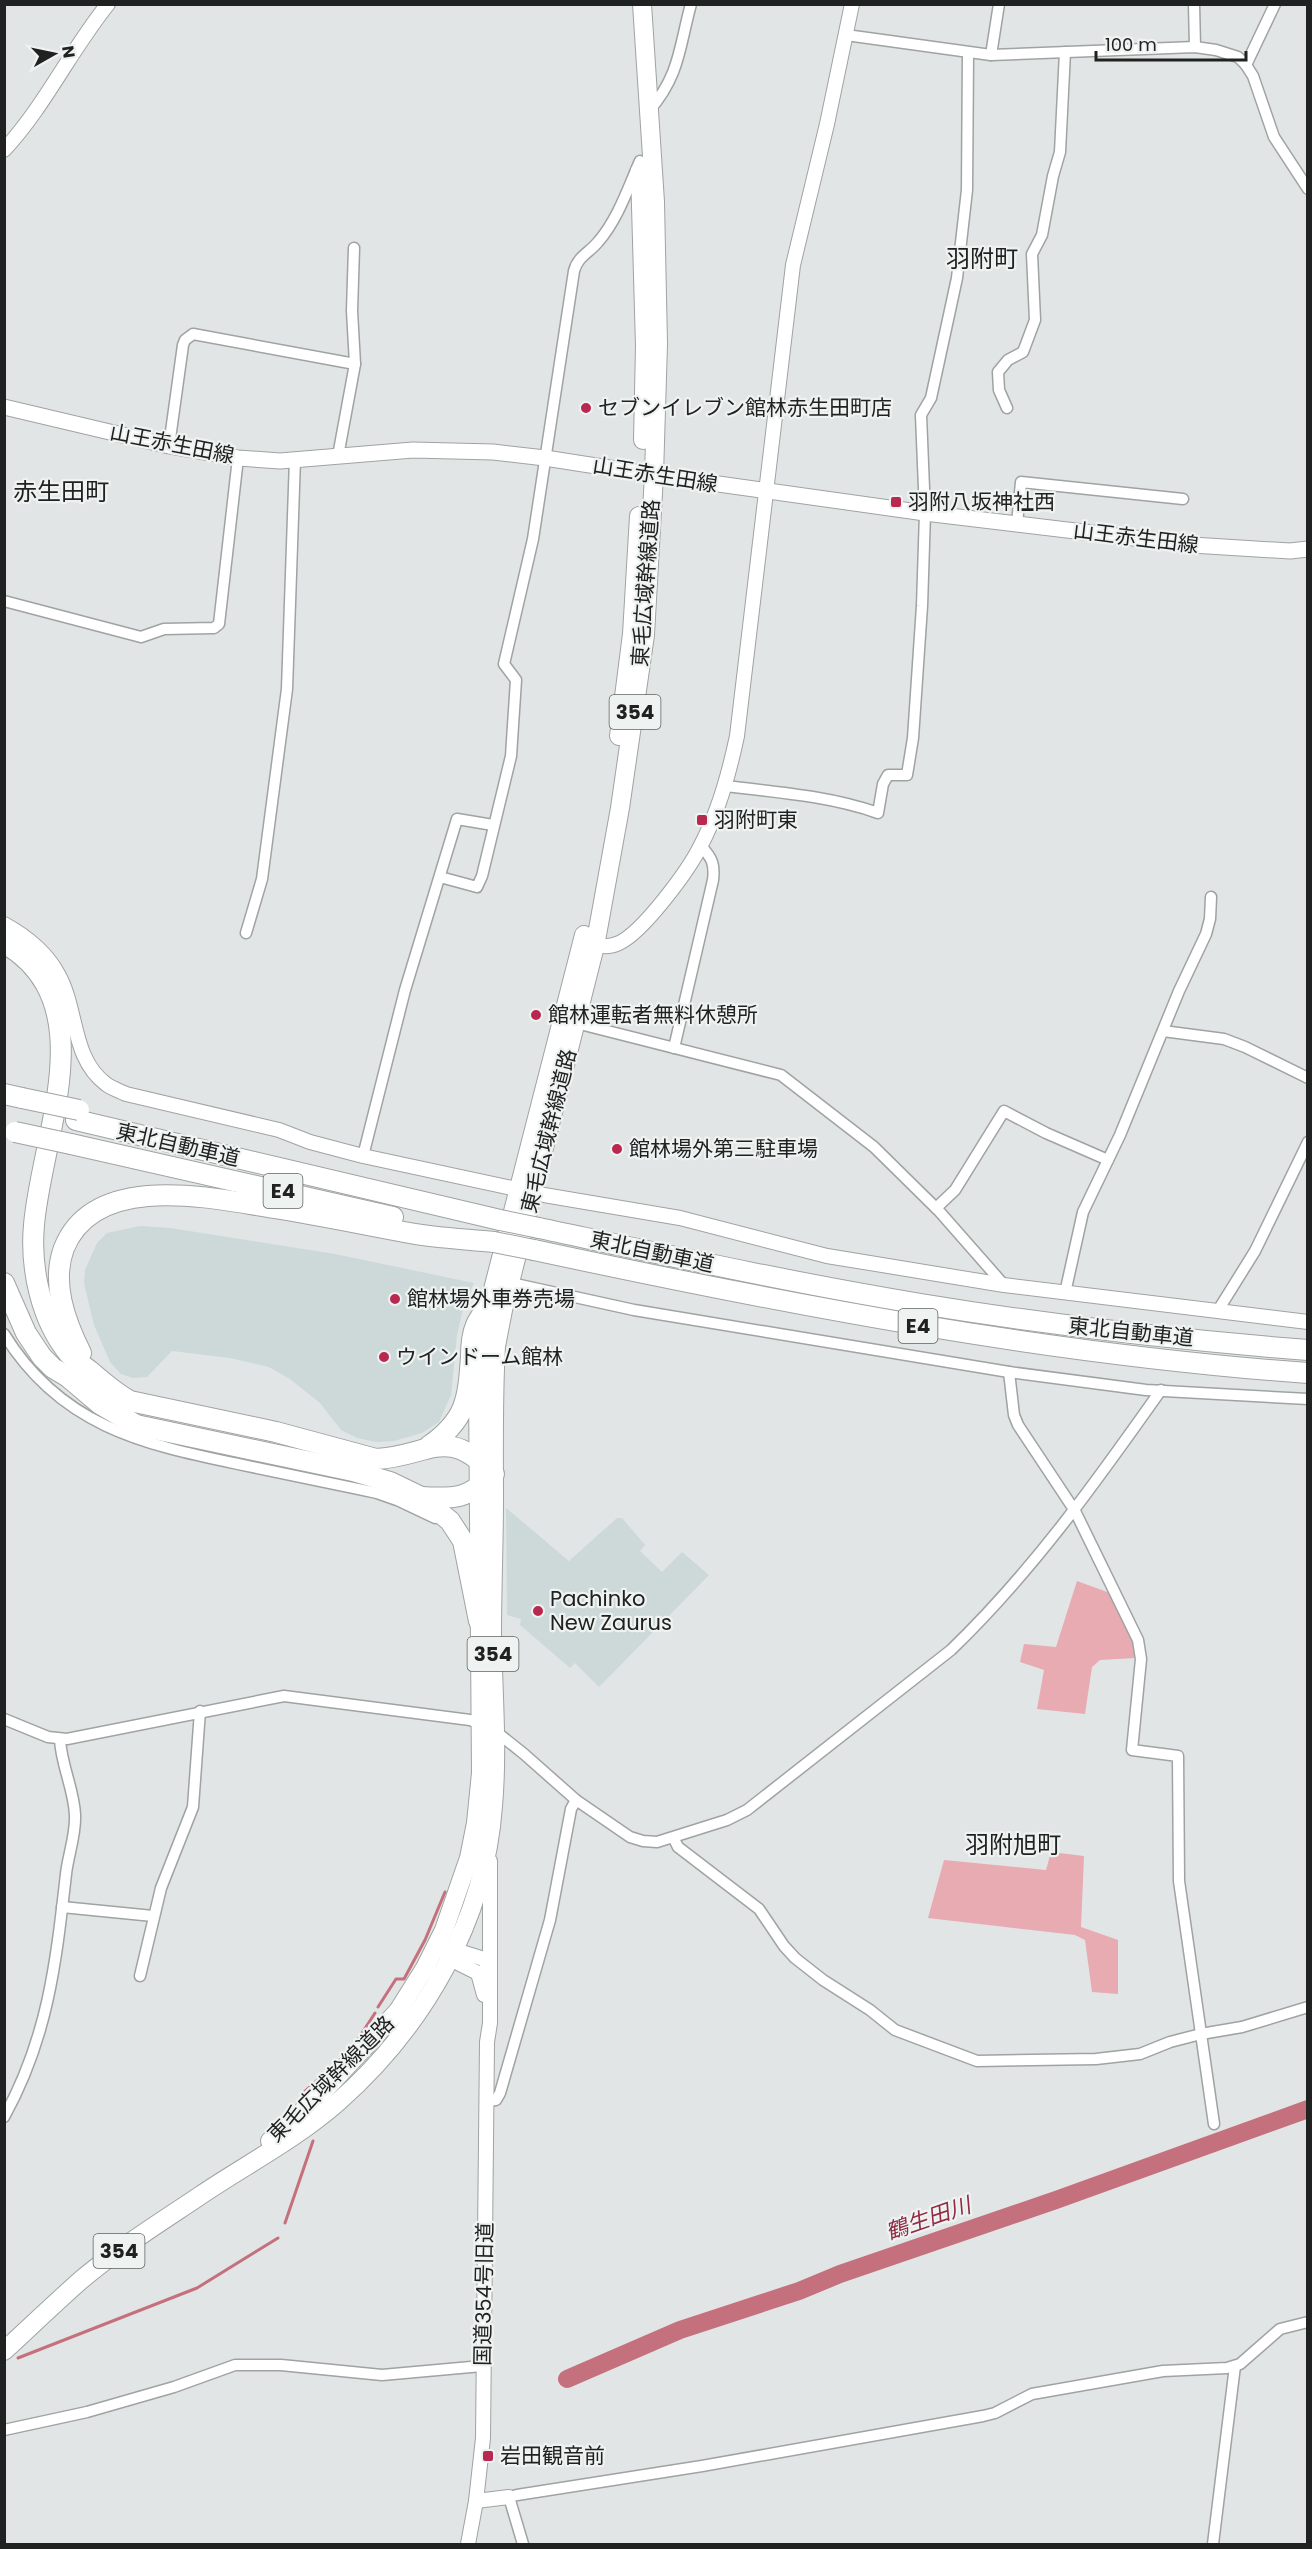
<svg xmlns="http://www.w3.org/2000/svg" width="1312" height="2549" viewBox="0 0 1312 2549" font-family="Poppins,'Noto Sans JP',sans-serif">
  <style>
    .built { fill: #ccd9d8 }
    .green { fill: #e8abb2 }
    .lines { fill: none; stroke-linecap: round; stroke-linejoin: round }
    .stream { stroke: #c5707d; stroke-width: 3 }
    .river { stroke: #c5707d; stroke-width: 18 }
    .minor-casing { stroke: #9fa3a3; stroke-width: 13 }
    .tertiary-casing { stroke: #9fa3a3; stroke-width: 16 }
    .secondary-casing { stroke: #9fa3a3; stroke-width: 17 }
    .trunk-casing { stroke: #9fa3a3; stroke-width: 20 }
    .motorway-casing { stroke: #9fa3a3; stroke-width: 22 }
    .minor { stroke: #fff; stroke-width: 10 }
    .tertiary { stroke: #fff; stroke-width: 14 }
    .secondary { stroke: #fff; stroke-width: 15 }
    .trunk { stroke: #fff; stroke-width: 18 }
    .motorway { stroke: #fff; stroke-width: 20 }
    .motorway-bridge-casing { stroke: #9fa3a3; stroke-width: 22; stroke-linecap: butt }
    .motorway-bridge { stroke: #fff; stroke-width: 20 }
    .poi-dot { fill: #b9284e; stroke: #eef3f2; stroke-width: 2 }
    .labels { text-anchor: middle; stroke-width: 4.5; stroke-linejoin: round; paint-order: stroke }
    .shield { fill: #eef3f2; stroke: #5e6160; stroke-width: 1.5 }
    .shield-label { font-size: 20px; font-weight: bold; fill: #202221 }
    .poi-label { font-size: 21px; fill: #202221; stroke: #eef3f2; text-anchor: start }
    .street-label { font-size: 21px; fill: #202221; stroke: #eef3f2 }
    .water-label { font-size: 22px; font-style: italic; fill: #922b43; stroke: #eef3f2 }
    .quarter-label { font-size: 24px; fill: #202221; stroke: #eef3f2 }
  </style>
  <rect width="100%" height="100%" fill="#e1e5e5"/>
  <g class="built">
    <polygon points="140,1226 170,1228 335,1254 474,1283 464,1305 457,1335 451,1395 439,1422 422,1433 394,1441 376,1442 357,1438 341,1430 320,1403 290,1379 269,1367 230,1358 172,1351 147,1377 133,1378 121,1374 110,1362 94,1325 84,1283 85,1270 97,1243 107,1233"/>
    <polygon points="506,1508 569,1561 617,1518 622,1518 645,1545 640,1551 662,1572 682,1552 709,1575 599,1687 575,1663 570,1668 520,1625 521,1619 507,1615"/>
  </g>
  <g class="green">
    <polygon points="1077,1581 1110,1593 1134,1641 1136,1658 1100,1660 1092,1667 1085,1714 1037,1709 1044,1670 1020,1662 1024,1644 1056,1647"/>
    <polygon points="1051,1852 1084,1856 1081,1927 1118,1940 1118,1994 1092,1992 1085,1940 1075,1935 928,1918 944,1860 1046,1870"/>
  </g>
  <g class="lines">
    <g class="stream">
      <polyline points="378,2007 396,1979 404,1979 425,1940 445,1892"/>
      <polyline points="353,2047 375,2013"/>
      <polyline points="303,2093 344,2056"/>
      <polyline points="285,2223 313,2141"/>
      <polyline points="18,2358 197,2288 278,2238"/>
    </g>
    <polyline class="river" points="567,2379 680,2330 799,2291 840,2274 1056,2200 1308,2109"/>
    <defs>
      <g id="minor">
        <polyline points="1194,4 1195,47"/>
        <polyline points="846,35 991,55 1195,47 1216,50 1238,57 1246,65 1253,76 1274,137 1308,189"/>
        <polyline points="991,55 999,4"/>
        <polyline points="1246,65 1275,4"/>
        <path d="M649,111C680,75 679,48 691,4"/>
        <polyline points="1007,408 999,390 998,372 1008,360 1023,352 1035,320 1032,254 1042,235 1053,176 1060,152 1065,52"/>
        <polyline points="169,446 183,345 185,340 193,334 355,364"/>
        <polyline points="338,456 355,364 352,311 354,248"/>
        <polyline points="1017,524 1021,482 1183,499"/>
        <polyline points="4,601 141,637 164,629 214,628 219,624 238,458"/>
        <path d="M725,786C776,792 830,796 878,813L883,784L888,775H907L913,738L922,606L925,513L921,415L931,398L957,278L967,190L968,53"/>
        <path d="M440,877L477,887L482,876L511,756L516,680L504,664L533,539L574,271C578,256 589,253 598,242C618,219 628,188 640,161"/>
        <polyline points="246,933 262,879 287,689 295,459"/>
        <polyline points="576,1023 781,1075 874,1147 939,1211 1004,1285"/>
        <polyline points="1163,1031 1224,1039 1245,1047 1308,1078"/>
        <path d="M674,1048L713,880C715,864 712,858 701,846"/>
        <polyline points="363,1156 405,990 457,819 493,825"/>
        <polyline points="936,1208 955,1190 1004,1111 1046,1133 1108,1160"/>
        <polyline points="511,1283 634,1310 1009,1372 1146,1390 1308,1399"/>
        <polyline points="1065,1293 1083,1212 1120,1135 1179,991 1206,934 1210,919 1211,897"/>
        <polyline points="1217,1312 1255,1251 1308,1142"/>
        <path d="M4,1334C60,1425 141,1444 238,1464C285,1474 331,1483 377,1493L397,1500L435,1518"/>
        <polyline points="1009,1372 1014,1415 1018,1425 1075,1511 1138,1640 1141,1659 1132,1750 1178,1756 1179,1881 1214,2124"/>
        <path d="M4,1719L48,1737L67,1739L284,1696L470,1720L494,1730L524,1754L576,1800L630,1837L643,1841L657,1842L727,1820L747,1810L951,1650C1032,1572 1096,1482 1161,1390"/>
        <polyline points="674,1839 678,1847 759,1909 784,1946 795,1958 823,1980 870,2010 895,2030 977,2061 1096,2059 1140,2054 1170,2042 1201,2034 1242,2027 1308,2007"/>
        <polyline points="62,1907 153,1916"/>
        <polyline points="140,1976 161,1888 193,1807 200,1711"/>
        <polyline points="487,2101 496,2100 500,2093 550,1920 571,1809 576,1800"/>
        <path d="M4,2117C48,2038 56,1962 66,1874C68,1855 76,1835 75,1815C74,1789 61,1765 60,1739"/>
        <polyline points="4,2430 87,2412 174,2387 235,2365 281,2365 382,2375 482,2366"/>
        <polyline points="523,2544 509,2497 517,2495 702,2466 983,2416 995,2413 1032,2394 1163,2371 1227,2368 1240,2364 1280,2329 1308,2322"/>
        <polyline points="1213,2544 1235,2366"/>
      </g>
      <g id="tertiary">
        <path d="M4,150C45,106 70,51 108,4"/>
        <path d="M4,924C26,936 46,952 58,974C78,1009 71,1058 106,1084C111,1088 120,1091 126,1094L279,1130L310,1142L363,1156L544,1195L680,1218L827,1256L1004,1285L1308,1322"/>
        <path d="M588,944C598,946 609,948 619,943C643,932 689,870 701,845C719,811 729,774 737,736L793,265L827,124L852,4"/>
        <polyline points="445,1947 484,1959 490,1970"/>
        <polyline points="445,1953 450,1959 478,1973 484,1995"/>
        <polyline points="476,2501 509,2497"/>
        <polyline points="468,2544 476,2501 483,2438 487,2042 490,2023 490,1861"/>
      </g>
      <polyline id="secondary" points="4,407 169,446 238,458 280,461 413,450 493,452 545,458 654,475 925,513 1192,545 1290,551 1308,549"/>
      <g id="trunk">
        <polyline points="640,171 645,346 643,440"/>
        <polyline points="619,736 632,634 639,516"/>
        <polyline points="270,2141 318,2097 398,2011 425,1968 444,1930 469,1858 476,1823 481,1773 478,1387 482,1338 489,1305 584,935"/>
        <path d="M4,2351C30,2327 55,2303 81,2280C119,2248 161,2222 201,2195C247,2164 296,2139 338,2102C423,2027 485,1921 493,1806C498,1749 493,1691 492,1634C492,1589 494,1544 494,1499C494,1448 493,1397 496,1346L503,1310L595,946L620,808L645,635L654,475L658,344L655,202L642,4"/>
      </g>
      <g id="motorway">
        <path d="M4,943C106,1002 41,1136 34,1225C30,1268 41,1320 69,1354C75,1361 84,1366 90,1371C104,1383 115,1393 130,1401L276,1432L376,1459C431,1456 445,1424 494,1474C467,1499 456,1499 421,1497"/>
        <polyline points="4,1094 22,1098"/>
        <polyline points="76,1120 500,1220"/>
        <polyline points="71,1144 393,1217"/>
        <path d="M539,1228C666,1255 793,1283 921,1304C1049,1325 1178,1340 1308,1350"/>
        <path d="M534,1250C790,1305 1046,1354 1308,1373"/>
        <polyline points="4,1283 26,1333 42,1357 53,1368 68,1377 100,1404 136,1425 353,1471 390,1482 421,1497 450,1521 463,1541 479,1621"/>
        <path d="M81,1353C65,1321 51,1283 64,1248C95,1171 212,1198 274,1208C318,1215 361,1224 404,1232C434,1238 464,1239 494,1242"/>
        <path d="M429,1446C466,1420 468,1400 471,1357C471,1347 472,1334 476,1325C479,1318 485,1311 489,1305"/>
      </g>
    </defs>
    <use href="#minor" class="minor-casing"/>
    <use href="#tertiary" class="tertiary-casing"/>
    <use href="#secondary" class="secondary-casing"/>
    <use href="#trunk" class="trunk-casing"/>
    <use href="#motorway" class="motorway-casing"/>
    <use href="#minor" class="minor"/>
    <use href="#tertiary" class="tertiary"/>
    <use href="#secondary" class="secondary"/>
    <use href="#trunk" class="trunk"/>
    <use href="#motorway" class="motorway"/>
    <defs>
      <g id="motorway-bridge">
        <polyline points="22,1098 79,1110"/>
        <polyline points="15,1132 71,1144"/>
        <polyline points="500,1220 539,1228"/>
        <polyline points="494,1242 534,1250"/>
      </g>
    </defs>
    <use href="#motorway-bridge" class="motorway-bridge-casing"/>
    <use href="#motorway-bridge" class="motorway-bridge"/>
  </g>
  <g class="poi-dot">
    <circle cx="586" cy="408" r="6"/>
    <rect x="890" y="496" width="12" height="12" rx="3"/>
    <rect x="696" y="814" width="12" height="12" rx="3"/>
    <circle cx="536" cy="1015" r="6"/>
    <circle cx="617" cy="1149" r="6"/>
    <circle cx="395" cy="1299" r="6"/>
    <circle cx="384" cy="1357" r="6"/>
    <circle cx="538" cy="1611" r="6"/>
    <rect x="482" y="2450" width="12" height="12" rx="3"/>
  </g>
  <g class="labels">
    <g class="shield">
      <rect x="609.5" y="695" width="51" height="34" rx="4.5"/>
      <rect x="263.5" y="1174" width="39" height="34" rx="4.5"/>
      <rect x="898.5" y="1309" width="39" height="34" rx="4.5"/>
      <rect x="467.5" y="1637" width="51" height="34" rx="4.5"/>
      <rect x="93.5" y="2234" width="51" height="34" rx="4.5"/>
    </g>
    <g class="shield-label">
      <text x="635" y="719">354</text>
      <text x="283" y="1198">E4</text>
      <text x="918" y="1333">E4</text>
      <text x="493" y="1661">354</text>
      <text x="119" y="2258">354</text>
    </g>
    <g class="poi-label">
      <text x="598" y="415">セブンイレブン館林赤生田町店</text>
      <text x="908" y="509">羽附八坂神社西</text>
      <text x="714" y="827">羽附町東</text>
      <text x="548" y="1022">館林運転者無料休憩所</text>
      <text x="629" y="1156">館林場外第三駐車場</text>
      <text x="407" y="1306">館林場外車券売場</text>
      <text x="396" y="1364">ウインドーム館林</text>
      <text x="550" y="1606">Pachinko<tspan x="550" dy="24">New Zaurus</tspan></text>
      <text x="500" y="2463">岩田観音前</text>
    </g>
    <g class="street-label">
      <text transform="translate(172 444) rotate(11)" y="7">山王赤生田線</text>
      <text transform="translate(655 475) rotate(9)" y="7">山王赤生田線</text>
      <text transform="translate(1136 538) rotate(7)" y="7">山王赤生田線</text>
      <text transform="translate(646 583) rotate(-86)" y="7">東毛広域幹線道路</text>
      <text transform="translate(549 1131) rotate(-76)" y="7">東毛広域幹線道路</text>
      <text transform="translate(178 1145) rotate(13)" y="7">東北自動車道</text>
      <text transform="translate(652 1252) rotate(12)" y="7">東北自動車道</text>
      <text transform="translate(1131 1332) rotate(6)" y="7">東北自動車道</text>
      <text transform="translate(331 2079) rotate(-45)" y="7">東毛広域幹線道路</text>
      <text transform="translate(484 2294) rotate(-89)" y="7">国道354号旧道</text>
    </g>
    <g class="water-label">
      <text transform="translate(928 2218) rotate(-19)" y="8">鶴生田川</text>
    </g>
    <g class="quarter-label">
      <text x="982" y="267">羽附町</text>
      <text x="61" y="500">赤生田町</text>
      <text x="1013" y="1853">羽附旭町</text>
    </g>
  </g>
  <rect width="1312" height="2549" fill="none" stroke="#202221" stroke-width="12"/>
  <g transform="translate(54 54) rotate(81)" stroke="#eef3f2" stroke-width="4.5" paint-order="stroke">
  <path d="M0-4.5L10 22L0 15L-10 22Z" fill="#202221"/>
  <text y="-9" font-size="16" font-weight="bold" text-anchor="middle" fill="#202221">N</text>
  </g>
  <path d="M1096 51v9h150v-9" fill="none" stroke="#202221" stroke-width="3"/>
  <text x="1105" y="51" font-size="18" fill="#202221" stroke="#eef3f2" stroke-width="4.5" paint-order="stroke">100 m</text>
</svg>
